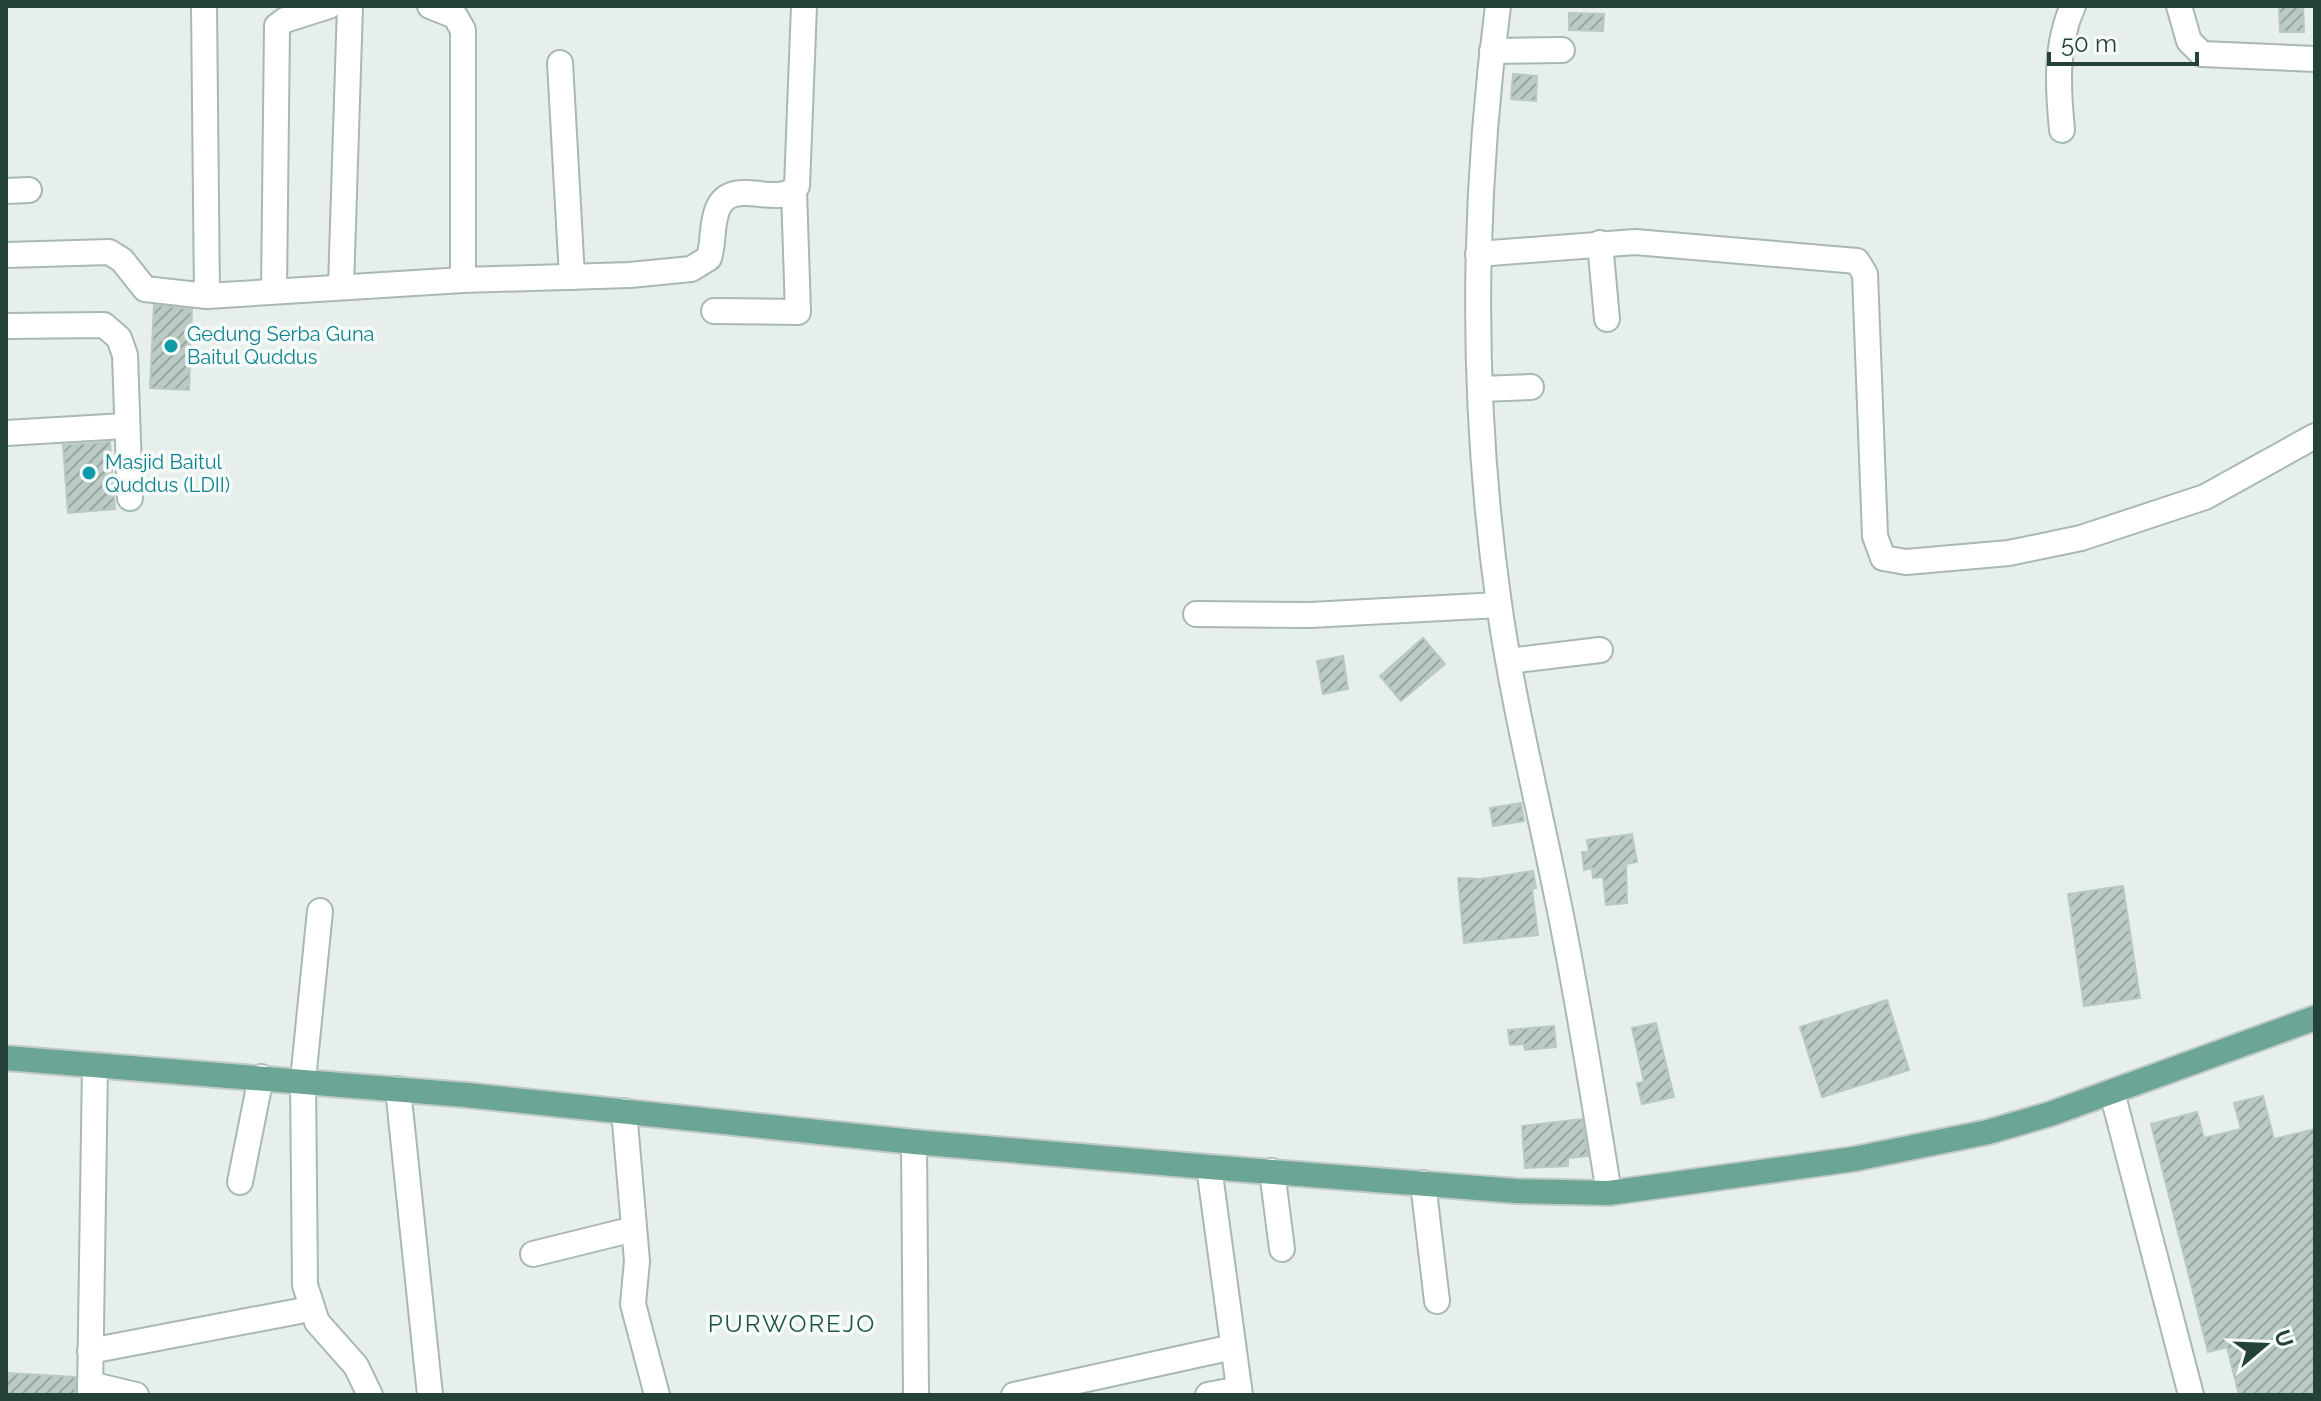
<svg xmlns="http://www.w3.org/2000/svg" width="2321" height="1401" viewBox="0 0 2321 1401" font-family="Raleway,sans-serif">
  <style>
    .building { fill: url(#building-hatch); stroke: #b8c9c2; stroke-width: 2 }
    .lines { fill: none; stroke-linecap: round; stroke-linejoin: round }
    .minor-casing { stroke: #a8b8b2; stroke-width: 28 }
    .major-casing { stroke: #c2cac8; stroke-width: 28 }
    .minor { stroke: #fff; stroke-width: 24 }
    .major { stroke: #6aa596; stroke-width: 24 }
    .culture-dot { fill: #0f9aa8; stroke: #f7fbf9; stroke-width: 3 }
    .labels { text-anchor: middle; stroke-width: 7; stroke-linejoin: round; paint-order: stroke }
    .culture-label { font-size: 20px; fill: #0d838f; stroke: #f7fbf9; text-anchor: start }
    .quarter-label { font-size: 24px; letter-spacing: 2px; fill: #1f5548; stroke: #f7fbf9 }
  </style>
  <defs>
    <pattern id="building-hatch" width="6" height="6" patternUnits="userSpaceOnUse" patternTransform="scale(2)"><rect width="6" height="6" fill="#bbcac4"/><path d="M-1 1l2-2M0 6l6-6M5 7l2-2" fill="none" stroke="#98a6a0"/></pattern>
  </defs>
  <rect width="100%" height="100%" fill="#e6efeb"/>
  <g class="building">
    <polygon points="2279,6 2303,6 2304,32 2280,32"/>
    <polygon points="1569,13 1604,14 1603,31 1569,30"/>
    <polygon points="1513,74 1537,76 1536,101 1511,99"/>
    <polygon points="154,305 192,309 189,390 150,388"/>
    <polygon points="110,442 115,509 68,513 63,445"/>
    <polygon points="1423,638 1445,664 1401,701 1380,676"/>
    <polygon points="1343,656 1348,689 1323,694 1317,661"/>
    <polygon points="1521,803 1524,821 1493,826 1490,808"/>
    <polygon points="1632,834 1637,862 1626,864 1627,903 1606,905 1603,877 1593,878 1592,868 1584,870 1582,852 1589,852 1587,840"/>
    <polygon points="1533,871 1536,888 1532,889 1538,935 1464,943 1458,878 1481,879"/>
    <polygon points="2123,886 2140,998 2084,1006 2068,894"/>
    <polygon points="1887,1000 1909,1070 1822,1097 1800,1027"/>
    <polygon points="1656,1023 1674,1097 1642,1104 1637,1083 1644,1082 1632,1028"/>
    <polygon points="1554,1026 1556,1047 1525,1050 1524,1044 1510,1045 1508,1030"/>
    <polygon points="2263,1096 2274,1139 2315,1129 2315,1395 2239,1395 2227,1347 2208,1352 2151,1124 2197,1112 2204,1138 2241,1129 2234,1103"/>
    <polygon points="1582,1119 1588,1156 1568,1158 1568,1166 1525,1168 1522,1126"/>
    <polygon points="6,1373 75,1377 75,1395 6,1395"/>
  </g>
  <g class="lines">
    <defs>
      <g id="minor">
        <polyline points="204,6 207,296"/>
        <polyline points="430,6 455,16 463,30 463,280"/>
        <path d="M1498,6C1472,204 1471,406 1499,604C1513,703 1538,802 1558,901C1578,997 1593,1095 1609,1193"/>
        <polyline points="2179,6 2189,41 2202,54 2315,59"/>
        <polyline points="1492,51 1562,50"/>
        <polyline points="560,63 572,277"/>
        <path d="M2062,130C2058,89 2055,45 2073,6"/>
        <polyline points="6,191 29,190"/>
        <polyline points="1600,243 1607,319"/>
        <polyline points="1478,254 1635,242 1857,261 1865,274 1875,536 1883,558 1906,562 2009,553 2081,538 2205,497 2315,436"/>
        <path d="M6,255L109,252L122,260L145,289L207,296L463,280L630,275L691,269L709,258C714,242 711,224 718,208C733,175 779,210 797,186L804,6"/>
        <polyline points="341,287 350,6"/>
        <polyline points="274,291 277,26 285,20 329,6"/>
        <polyline points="714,311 798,312 794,191"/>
        <polyline points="6,326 104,325 119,338 125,355 130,498"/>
        <polyline points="1480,389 1531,387"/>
        <polyline points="6,433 125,426"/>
        <polyline points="1196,614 1310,615 1499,605"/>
        <polyline points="1509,661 1600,650"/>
        <polyline points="320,911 303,1080 305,1285 317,1322 356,1366 370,1395"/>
        <polyline points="398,1089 430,1395"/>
        <polyline points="2112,1092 2191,1395"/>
        <polyline points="624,1111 637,1261 633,1304 657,1395"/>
        <polyline points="914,1142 916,1395"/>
        <polyline points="1209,1167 1240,1395"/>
        <polyline points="1272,1171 1282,1249"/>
        <polyline points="240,1182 261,1077"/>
        <polyline points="1423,1183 1437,1301"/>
        <polyline points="533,1254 634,1229"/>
        <polyline points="90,1351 310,1309"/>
        <polyline points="90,1384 136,1395"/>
        <polyline points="90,1395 95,1065"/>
        <polyline points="1014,1395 1233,1347"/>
        <polyline points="1208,1395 1239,1389"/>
      </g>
      <polyline id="major" points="6,1058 466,1095 914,1142 1209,1167 1516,1191 1609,1193 1854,1159 1988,1132 2050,1114 2315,1018"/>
    </defs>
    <use href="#minor" class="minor-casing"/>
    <use href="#major" class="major-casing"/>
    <use href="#minor" class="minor"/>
    <use href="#major" class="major"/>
  </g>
  <g class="culture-dot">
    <circle cx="171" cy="346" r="8"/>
    <circle cx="89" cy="473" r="8"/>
  </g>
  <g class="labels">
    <g class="culture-label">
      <text x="187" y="341">Gedung Serba Guna<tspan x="187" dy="23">Baitul Quddus</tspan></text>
      <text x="105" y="469">Masjid Baitul<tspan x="105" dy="23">Quddus (LDII)</tspan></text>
    </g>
    <g class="quarter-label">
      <text x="792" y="1332">PURWOREJO</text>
    </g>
  </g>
  <rect width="2321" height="1401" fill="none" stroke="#24423a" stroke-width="16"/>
  <g transform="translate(2265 1345) rotate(71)" stroke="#f7fbf9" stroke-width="6" paint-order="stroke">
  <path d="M0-6L14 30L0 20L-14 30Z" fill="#24423a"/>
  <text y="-12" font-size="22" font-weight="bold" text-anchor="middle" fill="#24423a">U</text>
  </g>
  <path d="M2049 52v12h148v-12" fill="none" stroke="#24423a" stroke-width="4"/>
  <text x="2061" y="52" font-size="24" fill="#24423a" stroke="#f7fbf9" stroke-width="6" paint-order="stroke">50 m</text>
</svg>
